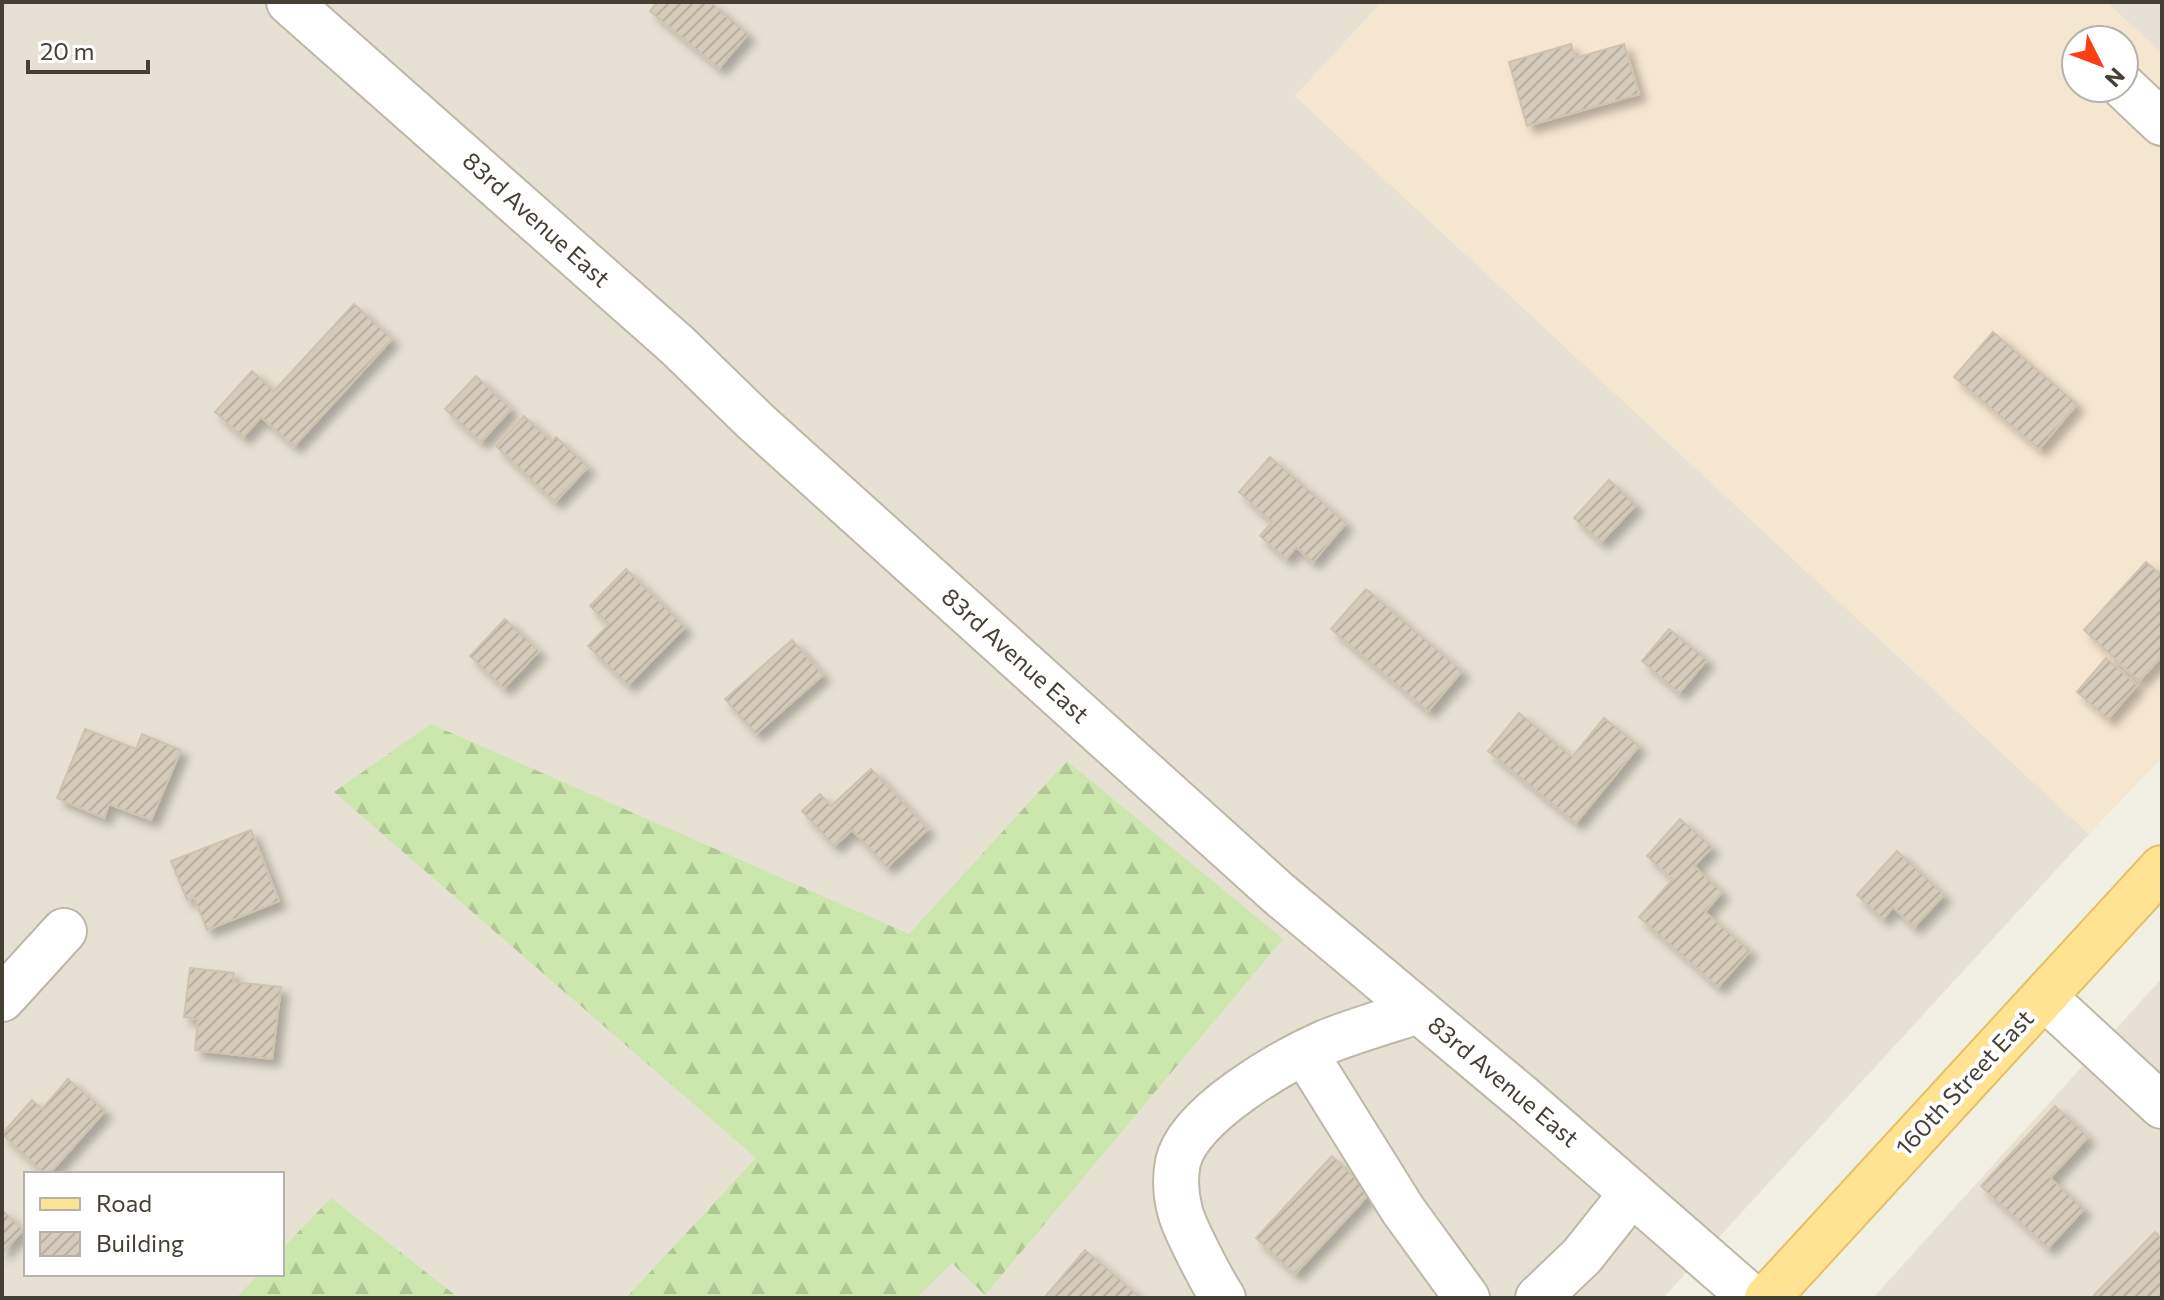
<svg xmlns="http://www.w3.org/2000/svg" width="2164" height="1300" viewBox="0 0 2164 1300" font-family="Commissioner,sans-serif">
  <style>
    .residential { fill: #e6e1d3; fill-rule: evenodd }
    .commercial { fill: #f5e6cf; fill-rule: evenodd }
    .forest { fill: url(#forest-firs) }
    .building { fill: url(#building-hatch); stroke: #cfc3ad; stroke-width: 2; filter: url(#shadow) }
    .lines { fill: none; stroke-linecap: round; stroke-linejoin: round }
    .minor-casing { stroke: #beb7a7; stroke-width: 48 }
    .major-casing { stroke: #e4c161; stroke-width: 48 }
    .minor { stroke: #fff; stroke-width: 44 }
    .major { stroke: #fee392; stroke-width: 44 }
    .labels { text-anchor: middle; stroke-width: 8; stroke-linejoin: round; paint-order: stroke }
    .street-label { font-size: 24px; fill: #453f34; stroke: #fff }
  </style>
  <defs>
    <pattern id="forest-firs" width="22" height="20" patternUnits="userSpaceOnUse" patternTransform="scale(2)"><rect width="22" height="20" fill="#cbe7ad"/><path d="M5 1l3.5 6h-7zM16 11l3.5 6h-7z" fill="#b0c795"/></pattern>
    <pattern id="building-hatch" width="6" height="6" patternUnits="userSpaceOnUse" patternTransform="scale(2)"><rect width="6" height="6" fill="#d4cbba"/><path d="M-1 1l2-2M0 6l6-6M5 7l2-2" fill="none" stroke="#b7afa0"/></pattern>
    <filter id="shadow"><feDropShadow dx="7" dy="7" stdDeviation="4" flood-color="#0004"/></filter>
  </defs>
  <rect width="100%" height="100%" fill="#f2efe5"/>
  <g class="residential">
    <path d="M2,2H1382L1295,96L2089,834L1663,1298H2ZM26,1174H282V1274H26Z"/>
    <polygon points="2106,2 2162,2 2162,53"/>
    <polygon points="2162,978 2162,1298 1873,1298"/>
  </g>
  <path class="commercial" d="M1382,2H2106L2162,53V757L2089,834L1295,96ZM2076,40H2124V88H2076Z"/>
  <g class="forest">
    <polygon points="431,724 909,934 1067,761 1283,939 985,1295 952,1263 916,1298 626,1298 756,1158 334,792"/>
    <polygon points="331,1198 459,1298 236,1298 259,1274 282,1274 282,1249"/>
  </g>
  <g class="building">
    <polygon points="657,2 710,2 748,34 719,68 650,11"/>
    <polygon points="1571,44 1575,58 1624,44 1639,94 1527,126 1509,62"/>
    <polygon points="354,304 392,339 294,446 261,417 243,437 215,412 252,371 274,391"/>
    <polygon points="1993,332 2077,404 2039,449 1954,377"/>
    <polygon points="476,376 511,409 481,442 445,409"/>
    <polygon points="524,416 552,442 556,437 588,467 555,502 496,446"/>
    <polygon points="1270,457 1346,523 1313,562 1296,547 1286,559 1260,536 1272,522 1239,492"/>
    <polygon points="1609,480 1636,505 1601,542 1574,518"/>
    <polygon points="2146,562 2162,576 2162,656 2139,681 2084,630"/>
    <polygon points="626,569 685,627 628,685 588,646 609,624 590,606"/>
    <polygon points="1366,589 1462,671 1428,711 1331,629"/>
    <polygon points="505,619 539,651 504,688 470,656"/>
    <polygon points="1669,629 1707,660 1679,693 1642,661"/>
    <polygon points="792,640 823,675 756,734 725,699"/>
    <polygon points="2106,658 2137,685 2108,719 2077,692"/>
    <polygon points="1519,713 1572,757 1604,718 1639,746 1576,823 1488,751"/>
    <polygon points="85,729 136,749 142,734 181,750 151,820 109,804 104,818 57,798"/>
    <polygon points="871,769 928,829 887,867 852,830 834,846 802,811 820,794 831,806"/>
    <polygon points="1680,819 1712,847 1694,866 1722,892 1705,912 1750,951 1718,987 1639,917 1673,879 1647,856"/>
    <polygon points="251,830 279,901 207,930 194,897 187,900 171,861"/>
    <polygon points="1897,851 1944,895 1914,927 1893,907 1883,919 1857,895"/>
    <polygon points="190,968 234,973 233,982 281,987 272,1059 195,1050 198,1019 184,1017"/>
    <polygon points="68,1079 105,1111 49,1174 45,1174 2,1134 32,1100 42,1109"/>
    <polygon points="2055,1106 2088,1137 2050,1178 2084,1209 2048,1248 1981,1186"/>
    <polygon points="1332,1156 1371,1192 1295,1274 1256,1238"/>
    <polygon points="2,1210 23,1230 2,1253"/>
    <polygon points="2155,1232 2162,1239 2162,1298 2097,1298 2094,1295"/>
    <polygon points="1085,1250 1141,1298 1044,1298"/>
  </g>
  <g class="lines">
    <defs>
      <g id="minor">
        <polyline points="289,2 677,345 755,421 1278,893 1524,1099 1752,1298"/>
        <polyline points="2124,87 2162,123"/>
        <polyline points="2044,997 2162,1106"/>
        <polyline points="2,999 64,931"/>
        <polyline points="1305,1053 1403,1210 1467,1298"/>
        <path d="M1223,1298C1213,1283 1184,1228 1180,1211C1176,1196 1175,1177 1178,1162C1189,1114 1283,1061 1326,1042C1356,1030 1388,1021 1419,1011"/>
        <polyline points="1538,1298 1582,1256 1632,1193"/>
      </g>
      <polyline id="major" points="1767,1298 2162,868"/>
    </defs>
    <use href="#minor" class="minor-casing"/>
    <use href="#major" class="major-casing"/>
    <use href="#minor" class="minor"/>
    <use href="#major" class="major"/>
  </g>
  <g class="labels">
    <g class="street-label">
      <text transform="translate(536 220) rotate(42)" y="8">83rd Avenue East</text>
      <text transform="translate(1015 656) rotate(42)" y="8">83rd Avenue East</text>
      <text transform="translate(1503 1082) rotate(40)" y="8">83rd Avenue East</text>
      <text transform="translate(1965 1083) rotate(-47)" y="8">160th Street East</text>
    </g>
  </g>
  <rect width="2164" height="1300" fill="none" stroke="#453f34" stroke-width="8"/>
  <rect x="24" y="1172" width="260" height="104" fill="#ffffff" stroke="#b5b2ae" stroke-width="2"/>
  <rect x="40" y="1198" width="40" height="12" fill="#fee392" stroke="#b5b2ae" stroke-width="2"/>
  <text x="96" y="1212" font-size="24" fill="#453f34">Road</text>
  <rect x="40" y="1232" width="40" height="24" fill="url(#building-hatch)" stroke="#b5b2ae" stroke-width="2"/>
  <text x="96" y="1252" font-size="24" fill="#453f34">Building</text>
  <g transform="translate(2100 64) rotate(132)"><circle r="38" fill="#ffffff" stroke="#b5b2ae" stroke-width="2"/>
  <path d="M0-6L14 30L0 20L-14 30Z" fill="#fb3e13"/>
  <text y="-12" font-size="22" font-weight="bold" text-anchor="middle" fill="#453f34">N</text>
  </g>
  <path d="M28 60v12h120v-12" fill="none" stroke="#453f34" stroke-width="4"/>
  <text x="40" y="60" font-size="24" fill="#453f34" stroke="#ffffff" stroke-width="6" paint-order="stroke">20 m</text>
</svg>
